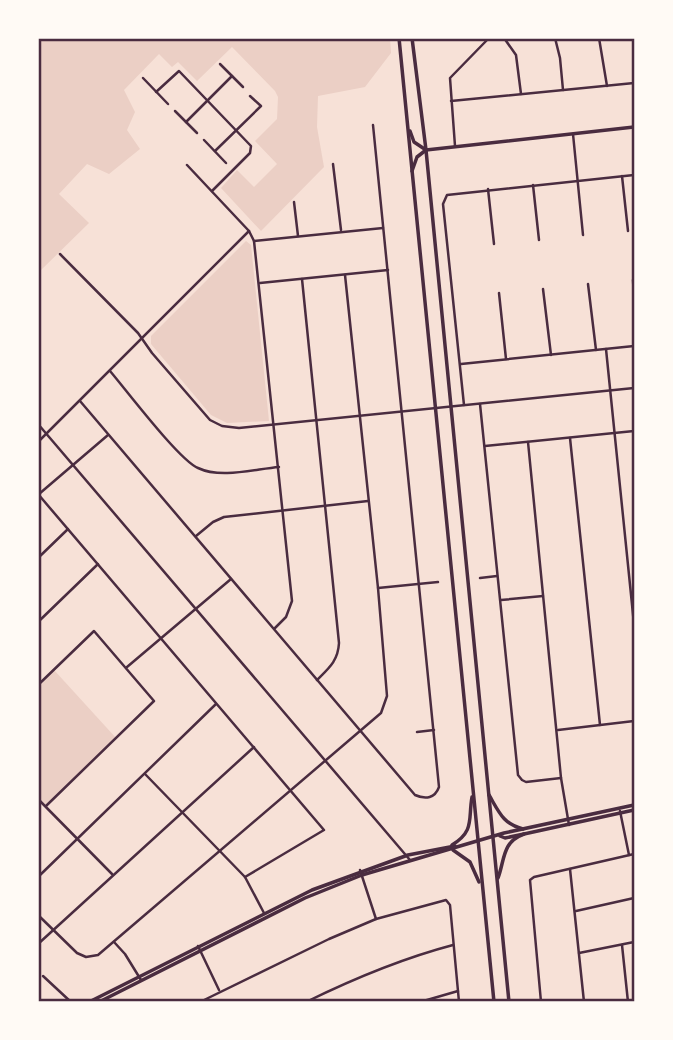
<svg xmlns="http://www.w3.org/2000/svg" width="673" height="1040" viewBox="0 0 673 1040" font-family="Jost,sans-serif">
  <style>
    .green { fill: #ebcfc5 }
    .lines { fill: none; stroke-linecap: round; stroke-linejoin: round }
    .minor { stroke: #4a2c40; stroke-width: 2.5 }
    .tertiary { stroke: #4a2c40; stroke-width: 3.5 }
    .primary { stroke: #4a2c40; stroke-width: 3.5 }
    .neatline { fill: none; stroke: #4a2c40; stroke-width: 2.5 }
  </style>
  <rect width="100%" height="100%" fill="#f7e1d7"/>
  <g class="green">
    <polygon points="39,38 390,38 391,53 365,87 318,96 317,127 324,167 261,231 221,188 237,170 254,187 277,164 255,141 277,119 278,97 275,91 232,47 197,81 178,62 172,67 159,54 124,90 135,112 127,130 140,149 109,174 87,164 59,194 89,223 39,272"/>
    <polygon points="246,241 251,245 269,421 227,423 211,415 151,344 151,336"/>
    <polygon points="54,670 116,738 46,806 39,799 39,685"/>
  </g>
  <g class="lines">
    <g class="minor">
      <polyline points="504,38 516,55 521,94"/>
      <polyline points="555,38 560,58 563,90"/>
      <polyline points="599,38 607,86"/>
      <polyline points="220,64 243,87"/>
      <polyline points="143,78 168,104"/>
      <polyline points="156,92 179,71 251,146 250,153 212,191"/>
      <polyline points="451,101 634,83"/>
      <polyline points="175,111 197,133"/>
      <polyline points="186,122 232,76"/>
      <polyline points="573,134 583,235"/>
      <polyline points="204,140 226,163"/>
      <polyline points="455,146 450,78 489,38"/>
      <polyline points="215,151 261,106 250,96"/>
      <polyline points="333,164 341,230"/>
      <polyline points="187,165 249,231 254,241 292,601 286,617 275,628"/>
      <polyline points="622,176 628,231"/>
      <polyline points="533,185 539,240"/>
      <polyline points="488,189 494,244"/>
      <polyline points="294,202 298,236"/>
      <polyline points="254,241 383,228"/>
      <polyline points="60,254 138,333 152,353 210,420 222,426 239,428 634,388"/>
      <path d="M302,279L339,643C338,661 329,668 317,680"/>
      <polyline points="633,280 634,299"/>
      <polyline points="260,283 388,270"/>
      <polyline points="588,284 596,350"/>
      <polyline points="543,289 551,355"/>
      <polyline points="499,293 506,359"/>
      <polyline points="606,349 634,624"/>
      <polyline points="461,364 634,346"/>
      <path d="M110,371C127,391 179,460 198,468C221,479 255,469 279,467"/>
      <path d="M80,401L415,795C426,800 435,798 439,787L373,125"/>
      <polyline points="480,404 518,775 522,780 526,782 561,778"/>
      <polyline points="464,405 443,204 447,195 634,175"/>
      <polyline points="38,424 410,860"/>
      <polyline points="570,438 600,725"/>
      <polyline points="38,442 249,231"/>
      <polyline points="528,442 561,778 569,825"/>
      <polyline points="485,446 634,431"/>
      <polyline points="38,494 324,830 245,877"/>
      <polyline points="39,494 108,435"/>
      <polyline points="196,536 213,522 224,517 368,501"/>
      <polyline points="38,558 68,529"/>
      <polyline points="480,578 497,576"/>
      <polyline points="378,588 438,582"/>
      <polyline points="501,600 543,596"/>
      <polyline points="38,622 98,564"/>
      <polyline points="127,667 231,579"/>
      <polyline points="38,685 94,631 154,701 46,806"/>
      <polyline points="558,730 634,721"/>
      <polyline points="417,732 434,730"/>
      <polyline points="145,774 245,877 264,913"/>
      <polyline points="38,799 112,874"/>
      <polyline points="620,811 629,855"/>
      <polyline points="570,869 584,1002"/>
      <polyline points="360,870 376,919"/>
      <polyline points="38,877 216,704"/>
      <polyline points="576,911 634,898"/>
      <polyline points="38,915 77,953 86,957 98,955 381,713 387,696 378,588 345,275"/>
      <polyline points="114,942 125,954 141,980"/>
      <polyline points="38,944 254,747"/>
      <polyline points="622,945 628,1002"/>
      <polyline points="198,946 219,990"/>
      <polyline points="579,953 634,942"/>
      <polyline points="43,976 71,1002"/>
      <polyline points="200,1002 329,939 376,919 446,900 450,905 459,1002"/>
      <path d="M306,1002C355,978 400,959 453,945"/>
      <polyline points="420,1002 458,991"/>
      <polyline points="541,1002 530,880 534,877 634,854"/>
    </g>
    <g class="tertiary">
      <polyline points="410,131 414,142 426,150"/>
      <polyline points="426,150 634,127"/>
      <polyline points="412,171 417,157 426,150"/>
      <polyline points="500,836 505,838 524,834 634,810"/>
      <polyline points="89,1002 312,890 408,855 455,846"/>
      <polyline points="99,1002 305,898 362,875 504,833 634,805"/>
    </g>
    <g class="primary">
      <polyline points="399,38 494,1002"/>
      <polyline points="412,38 426,150 509,1002"/>
      <path d="M489,795C499,812 503,824 523,829"/>
      <path d="M452,845C475,831 468,819 472,797"/>
      <polyline points="453,850 470,862 479,882"/>
      <path d="M498,878C505,859 502,842 524,834"/>
    </g>
  </g>
  <rect width="673" height="1040" fill="none" stroke="#fffaf5" stroke-width="80"/>
  <rect x="40" y="40" width="593" height="960" class="neatline"/>
</svg>
